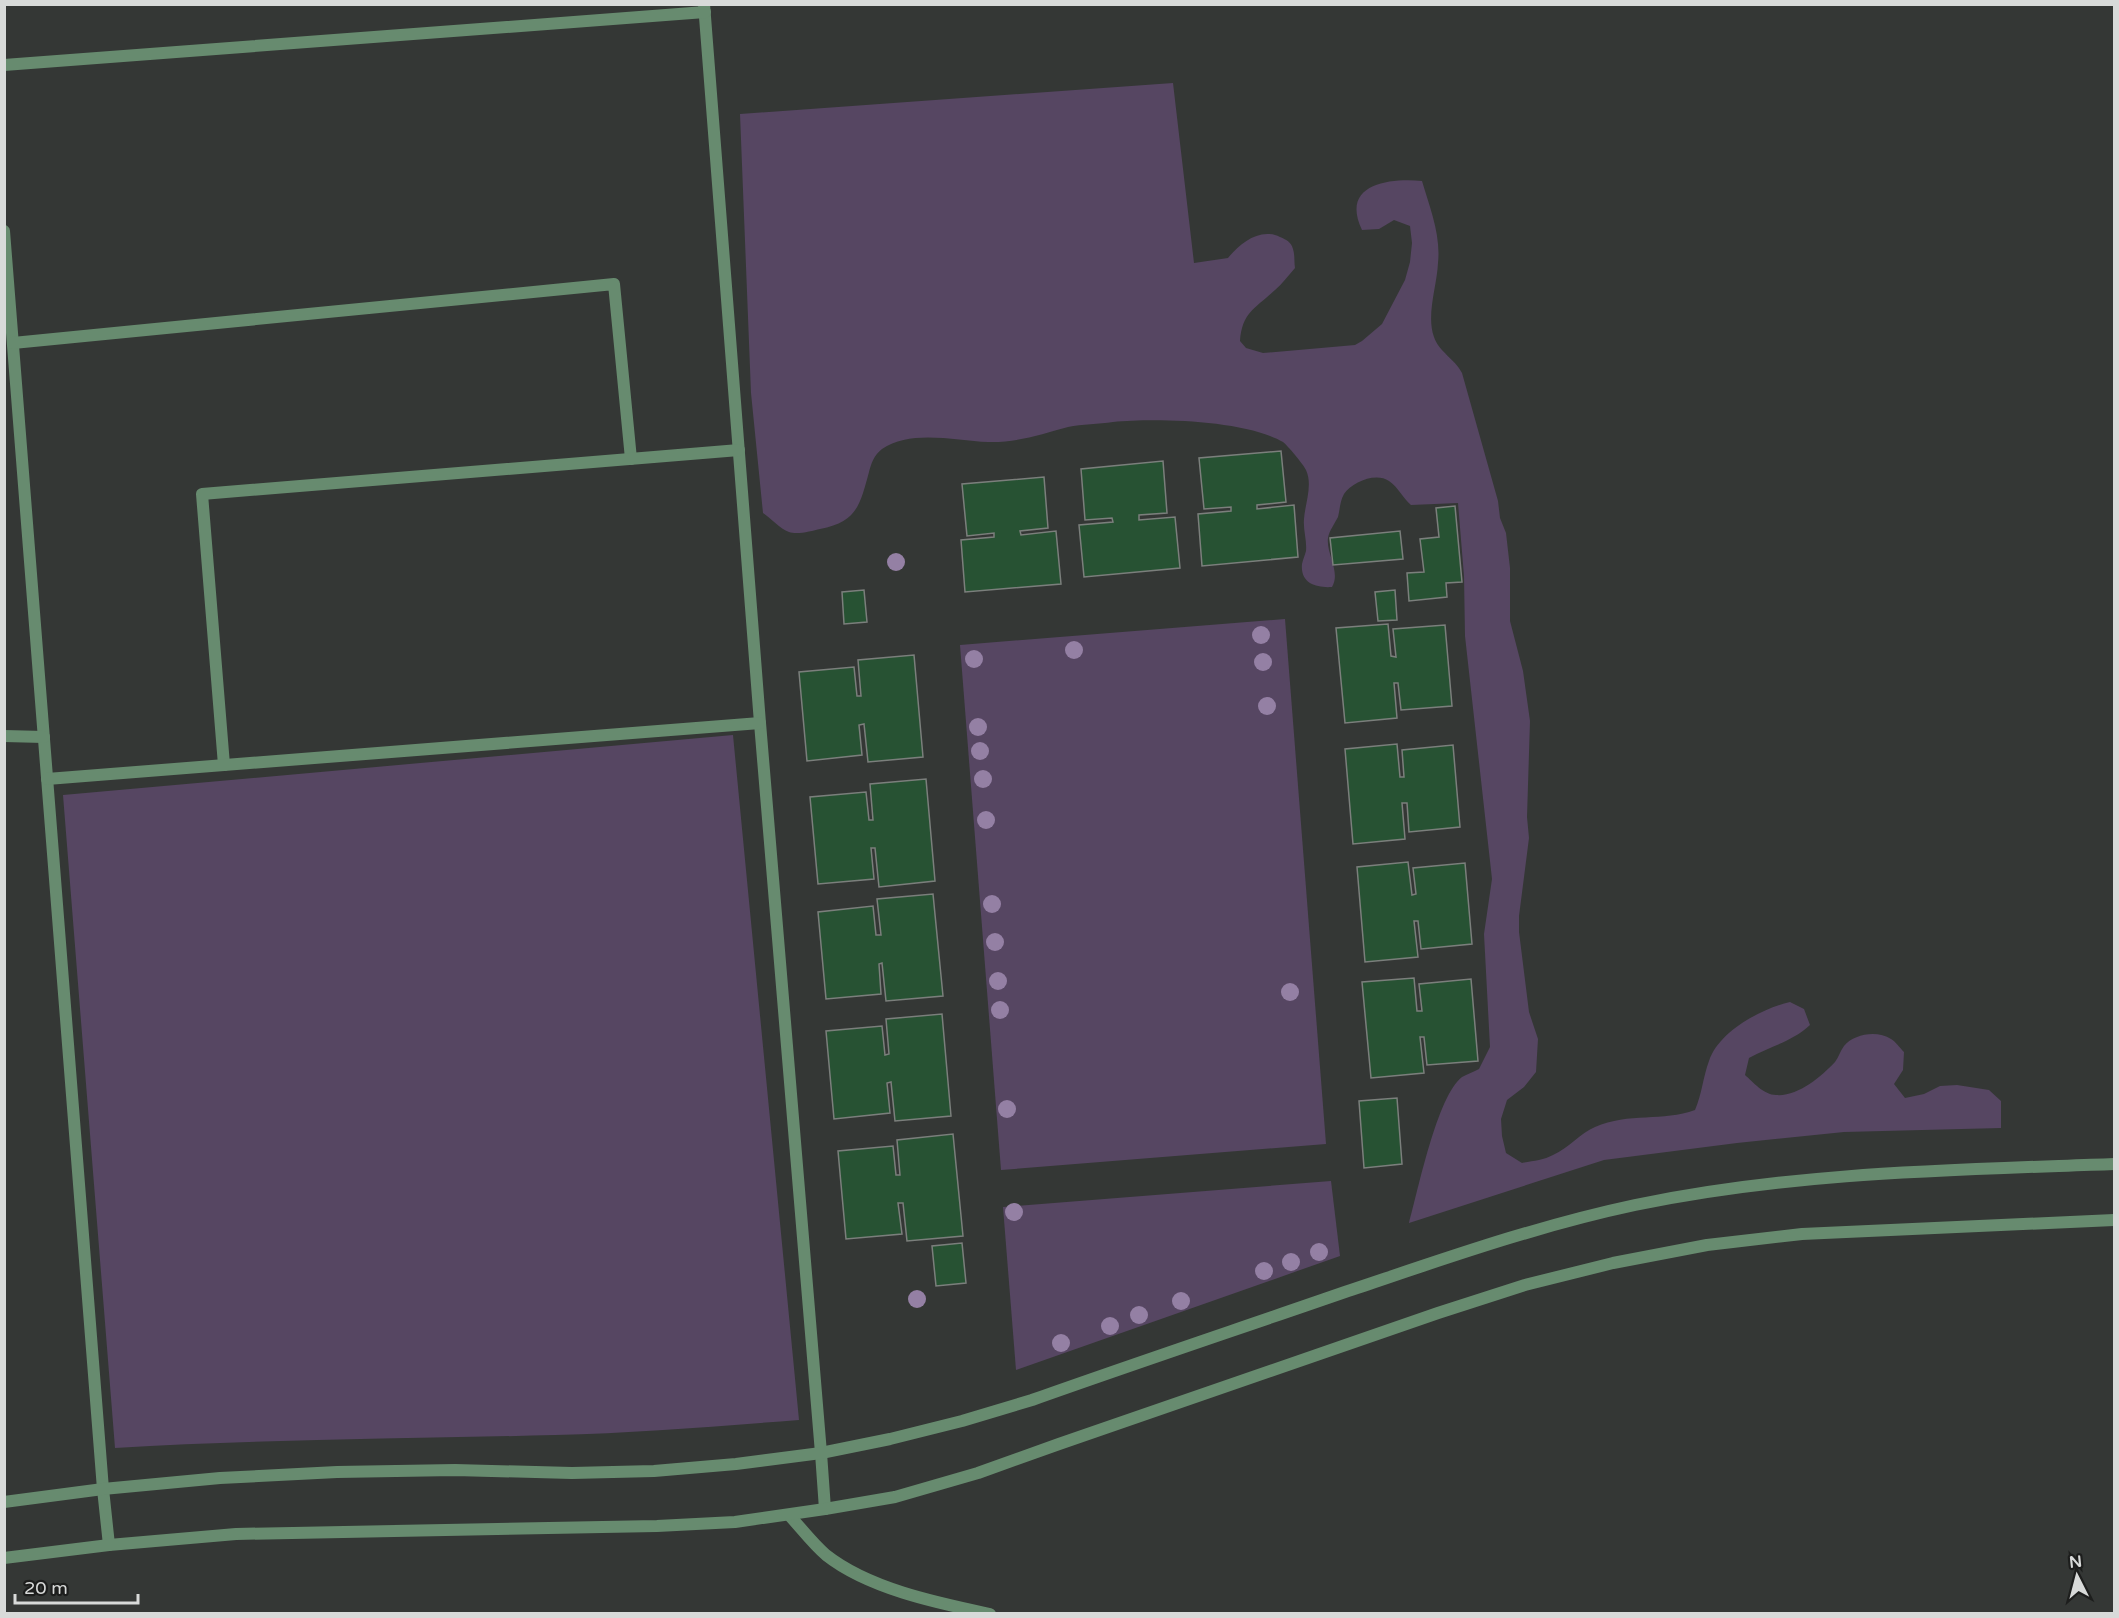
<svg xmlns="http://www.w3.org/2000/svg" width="2119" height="1618" viewBox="0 0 2119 1618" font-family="'Varela Round',sans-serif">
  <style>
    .green { fill: #564662 }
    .building { fill: #275233; stroke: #7b7f7c; stroke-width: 1.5 }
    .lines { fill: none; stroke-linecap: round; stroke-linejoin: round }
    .minor { stroke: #678b6f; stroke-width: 12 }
    .tertiary { stroke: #678b6f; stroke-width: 12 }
    .tree { fill: #9480a4 }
  </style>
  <rect width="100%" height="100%" fill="#343735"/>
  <g class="green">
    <path d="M1173,83L1194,263L1228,258C1240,243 1260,227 1280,237C1287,240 1291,242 1293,249C1295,255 1294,262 1295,268C1288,276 1282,284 1275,290C1256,308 1242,312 1240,341L1246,348L1263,353L1355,345L1362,341L1382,324L1405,280L1410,262L1412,243L1410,226L1394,220L1379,229L1362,230C1340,184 1389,178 1422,181C1430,208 1441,235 1438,263C1437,286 1426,315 1434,337C1439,352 1455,359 1462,373L1498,501L1500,518L1506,533L1510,568V621L1523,671L1530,721L1527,817L1529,838L1519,916V932L1529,1012L1538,1039L1536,1072L1524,1087L1507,1100L1501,1119L1502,1136L1506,1153L1522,1163C1532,1161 1544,1160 1553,1155C1569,1148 1580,1133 1595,1127C1629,1112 1663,1122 1695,1110C1702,1094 1703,1077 1709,1061C1719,1031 1761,1009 1790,1002L1804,1009L1810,1025C1792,1042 1770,1046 1749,1058L1745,1075C1753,1082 1764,1095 1776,1095C1797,1097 1821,1077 1835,1062C1839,1057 1840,1051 1844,1046C1854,1034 1877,1030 1891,1039C1895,1041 1900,1048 1904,1052L1903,1070L1894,1084L1905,1098L1924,1094L1940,1086L1957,1085L1989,1090L2001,1101V1128L1844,1132L1737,1143L1604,1160L1409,1223C1418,1191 1437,1096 1462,1077C1467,1074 1474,1072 1479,1069L1490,1047L1484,934L1492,879L1465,636L1464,576L1458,503L1411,505C1403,498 1398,487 1389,481C1376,472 1352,482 1344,494C1340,501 1340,509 1338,517C1335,523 1329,531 1328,538C1326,554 1341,572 1332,587C1317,588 1300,584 1302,564C1303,559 1305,555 1306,551C1307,540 1303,530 1304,519C1305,504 1313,485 1306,470C1304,465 1287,445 1283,442C1244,420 1157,418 1113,422C1099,424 1082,424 1068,427C1042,434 1016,443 988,442C956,441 911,429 882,449C874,455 871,464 869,472C860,505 857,522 820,529C812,531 797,535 789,532C780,529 771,518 763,513L751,393L740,114Z"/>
    <polygon points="1285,619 1326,1144 1001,1170 960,645"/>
    <path d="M733,735L799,1420C718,1426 636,1433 555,1435C408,1439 261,1439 115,1448L63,795Z"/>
    <polygon points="1331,1181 1340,1256 1016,1370 1003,1207"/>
  </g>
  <g class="building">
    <polygon points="1281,451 1286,502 1257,505 1257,509 1294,505 1298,557 1202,566 1198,514 1231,511 1231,507 1204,509 1199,458"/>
    <polygon points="1163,461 1167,513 1139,515 1139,520 1175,517 1180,568 1084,577 1079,525 1113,522 1112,518 1085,520 1081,469"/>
    <polygon points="1044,477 1048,528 1020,531 1021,535 1056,531 1061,584 965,592 961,540 994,537 994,533 967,536 962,484"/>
    <polygon points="1455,506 1462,582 1446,583 1447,597 1409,601 1407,573 1424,572 1420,539 1439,537 1436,508"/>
    <polygon points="1400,531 1403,559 1333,565 1330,538"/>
    <polygon points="864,590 867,622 844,624 842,592"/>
    <polygon points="1395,590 1397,620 1378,621 1375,592"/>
    <polygon points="1388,624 1391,656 1396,657 1393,629 1445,625 1452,706 1401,710 1398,683 1394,683 1397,718 1345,723 1336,628"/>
    <polygon points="914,655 923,757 868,762 864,724 859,725 862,755 807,761 799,672 854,667 857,696 861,696 858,660"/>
    <polygon points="1397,744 1400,777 1404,777 1402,750 1453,745 1460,827 1409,832 1407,803 1402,803 1405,839 1353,844 1345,749"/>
    <polygon points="926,779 935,881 879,887 875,848 871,848 874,879 818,884 810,797 866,792 869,820 873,820 870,784"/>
    <polygon points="1408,862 1412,895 1416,894 1413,868 1465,863 1472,944 1421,949 1418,921 1414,921 1418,957 1365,962 1357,867"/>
    <polygon points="933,894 943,996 886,1001 882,963 879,964 881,994 826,999 818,912 873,906 876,935 881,935 877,899"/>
    <polygon points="1414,978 1417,1011 1422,1011 1419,984 1471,979 1478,1061 1427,1065 1424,1037 1420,1037 1424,1073 1371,1078 1362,982"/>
    <polygon points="942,1014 951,1116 895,1121 891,1082 887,1083 890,1113 834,1119 826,1031 882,1026 885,1055 889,1054 886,1019"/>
    <polygon points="1397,1098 1402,1164 1364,1168 1359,1101"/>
    <polygon points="953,1134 963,1236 907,1241 903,1203 898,1203 902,1234 846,1239 838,1151 893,1146 896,1175 900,1175 897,1140"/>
    <polygon points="962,1243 966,1283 936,1286 932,1246"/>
  </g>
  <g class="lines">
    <g class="minor">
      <polyline points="704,4 760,723 821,1453"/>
      <polyline points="4,65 705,12"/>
      <polyline points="4,231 103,1489"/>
      <polyline points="13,343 614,284 631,459"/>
      <polyline points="4,736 44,737"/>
      <polyline points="224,765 202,494 739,450"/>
      <polyline points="47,779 760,723"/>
      <path d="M789,1515C801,1528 813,1544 826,1555C869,1589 938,1603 990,1614"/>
    </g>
    <g class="tertiary">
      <polyline points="821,1453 825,1509"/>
      <polyline points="103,1489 109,1545"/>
      <path d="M4,1502L103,1489L220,1478L337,1472L455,1470L572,1473L654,1471L736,1464L821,1453L890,1439L962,1421L1032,1400C1136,1363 1241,1328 1345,1292C1441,1260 1536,1226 1635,1205C1793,1172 1954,1170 2114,1164"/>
      <polyline points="4,1558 109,1545 236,1534 657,1526 735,1522 825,1509 895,1497 978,1473 1059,1444 1438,1313 1525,1285 1613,1263 1707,1245 1802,1234 2114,1220"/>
    </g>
  </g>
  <g class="tree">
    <circle cx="896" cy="562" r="9"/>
    <circle cx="1261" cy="635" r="9"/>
    <circle cx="1074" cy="650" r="9"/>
    <circle cx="974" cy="659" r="9"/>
    <circle cx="1263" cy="662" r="9"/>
    <circle cx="1267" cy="706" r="9"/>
    <circle cx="978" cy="727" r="9"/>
    <circle cx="980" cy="751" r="9"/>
    <circle cx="983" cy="779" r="9"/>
    <circle cx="986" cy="820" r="9"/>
    <circle cx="992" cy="904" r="9"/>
    <circle cx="995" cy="942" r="9"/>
    <circle cx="998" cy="981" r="9"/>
    <circle cx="1290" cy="992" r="9"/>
    <circle cx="1000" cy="1010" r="9"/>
    <circle cx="1007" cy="1109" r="9"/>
    <circle cx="1014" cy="1212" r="9"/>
    <circle cx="1319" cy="1252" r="9"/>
    <circle cx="1291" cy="1262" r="9"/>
    <circle cx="1264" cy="1271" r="9"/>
    <circle cx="917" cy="1299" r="9"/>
    <circle cx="1181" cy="1301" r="9"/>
    <circle cx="1139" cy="1315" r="9"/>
    <circle cx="1110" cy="1326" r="9"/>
    <circle cx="1061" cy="1343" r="9"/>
  </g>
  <rect width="2119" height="1618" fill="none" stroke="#d8dad9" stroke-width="12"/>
  <g transform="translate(2077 1576) rotate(354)" stroke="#1d1e1d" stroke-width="4.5" paint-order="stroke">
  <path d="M0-4.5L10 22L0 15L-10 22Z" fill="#d8dad9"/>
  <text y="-9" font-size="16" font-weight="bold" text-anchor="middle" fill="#d8dad9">N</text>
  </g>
  <path d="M15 1594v9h123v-9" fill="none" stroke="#d8dad9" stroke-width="3"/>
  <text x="24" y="1594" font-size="18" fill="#d8dad9" stroke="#1d1e1d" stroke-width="4.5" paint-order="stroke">20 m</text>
</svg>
